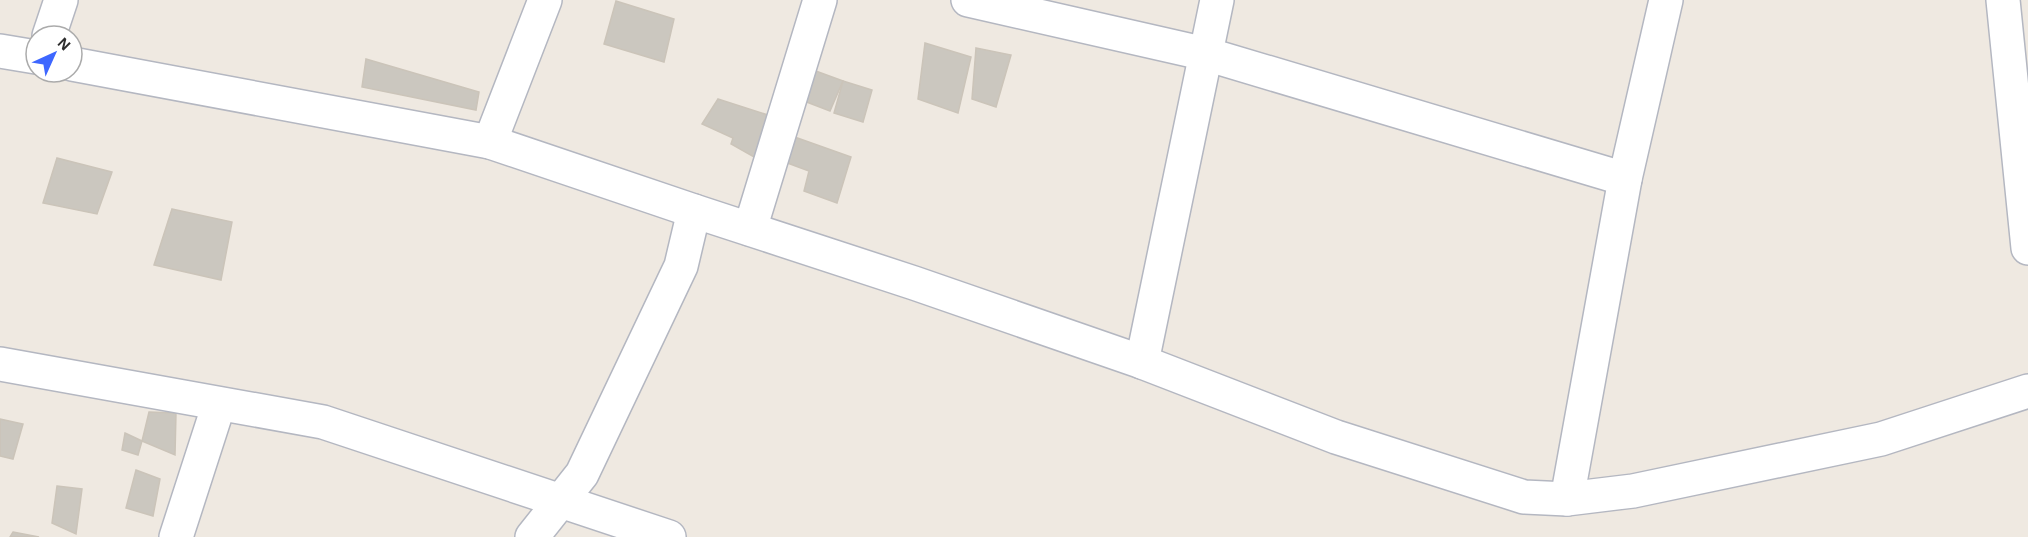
<svg xmlns="http://www.w3.org/2000/svg" width="2028" height="537" viewBox="0 0 2028 537" font-family="'Alegreya Sans',sans-serif">
  <style>
    .building { fill: #cbc7bf; stroke: #cbc4b9; stroke-width: 1.5 }
    .lines { fill: none; stroke-linecap: round; stroke-linejoin: round }
    .minor-casing { stroke: #b4b7c1; stroke-width: 36 }
    .minor { stroke: #fff; stroke-width: 33 }
  </style>
  <rect width="100%" height="100%" fill="#efe9e1"/>
  <g class="building">
    <polygon points="616,1 674,19 664,62 604,44"/>
    <polygon points="925,43 971,57 958,113 918,99"/>
    <polygon points="976,48 1011,55 996,107 972,99"/>
    <polygon points="366,59 479,92 476,110 362,87"/>
    <polygon points="813,70 843,81 830,111 804,101"/>
    <polygon points="843,81 872,90 863,122 834,113"/>
    <polygon points="718,99 771,116 754,157 731,144 733,138 702,124"/>
    <polygon points="789,135 851,157 837,203 804,191 809,171 782,161"/>
    <polygon points="57,158 112,172 97,214 43,203"/>
    <polygon points="172,209 232,222 221,280 154,265"/>
    <polygon points="149,412 176,413 175,455 142,441"/>
    <polygon points="0,419 23,424 13,459 0,456"/>
    <polygon points="125,433 142,441 138,455 122,450"/>
    <polygon points="136,470 160,479 153,516 126,508"/>
    <polygon points="57,486 82,489 76,534 52,523"/>
    <polygon points="13,532 39,537 10,537"/>
  </g>
  <g class="lines">
    <defs>
      <g id="minor">
        <polyline points="968,0 1206,54 1625,179"/>
        <polyline points="2003,0 2028,248"/>
        <polyline points="49,36 61,0"/>
        <polyline points="0,51 36,57"/>
        <polyline points="72,64 490,142 694,211 914,283 1142,362 1336,437 1524,497 1567,499 1633,491 1881,439 2028,391"/>
        <polyline points="490,142 545,0"/>
        <polyline points="750,229 820,0"/>
        <polyline points="1142,362 1217,0"/>
        <polyline points="0,364 323,422 669,537"/>
        <polyline points="1567,499 1625,179 1666,0"/>
        <polyline points="176,537 219,404"/>
        <polyline points="532,537 582,474 681,266 694,211"/>
      </g>
    </defs>
    <use href="#minor" class="minor-casing"/>
    <use href="#minor" class="minor"/>
  </g>
  <g transform="translate(54 54) rotate(45)"><circle r="28" fill="#ffffff" stroke="#ababab" stroke-width="1.5"/>
  <path d="M0-4.5L10 22L0 15L-10 22Z" fill="#3e67ff"/>
  <text y="-9" font-size="16" font-weight="bold" text-anchor="middle" fill="#2e2e2e">N</text>
  </g>
</svg>
